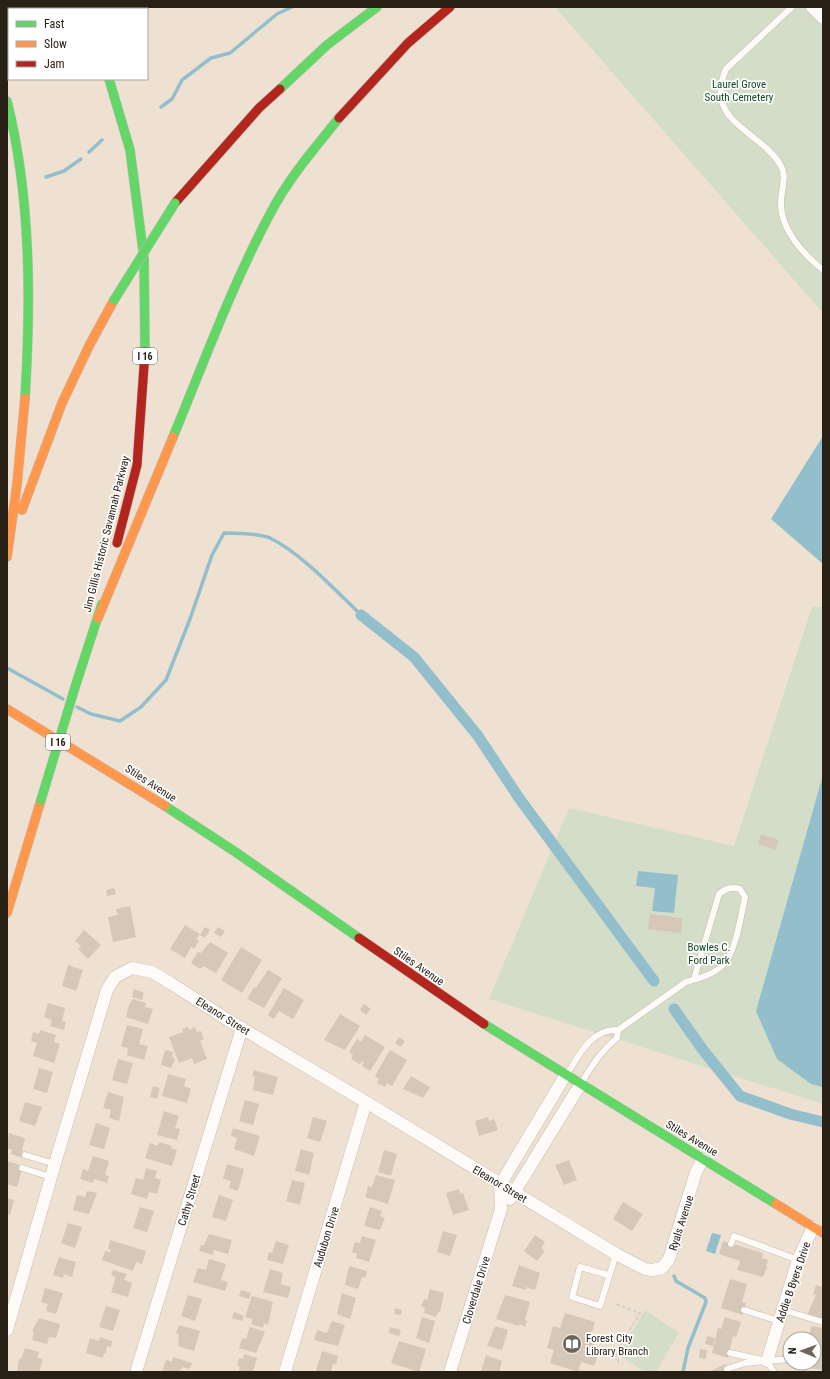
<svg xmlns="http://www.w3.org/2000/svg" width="830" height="1379" viewBox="0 0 830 1379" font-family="'Roboto Condensed',sans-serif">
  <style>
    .green { fill: #d3ddc8 }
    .water { fill: #93bfcc }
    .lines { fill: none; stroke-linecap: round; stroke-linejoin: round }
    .stream { stroke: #93bfcc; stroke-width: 3.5 }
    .canal { stroke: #93bfcc; stroke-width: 11 }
    .building { fill: #d6c8b8 }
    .lane-casing { stroke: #c5baae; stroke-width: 7 }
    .street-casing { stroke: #c5baae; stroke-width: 13 }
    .fast-casing { stroke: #c5baae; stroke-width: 10 }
    .slow-casing { stroke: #c5baae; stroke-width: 10 }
    .jam-casing { stroke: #c5baae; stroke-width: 10 }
    .path { stroke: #d4d0cb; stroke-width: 2; stroke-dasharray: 4 2; stroke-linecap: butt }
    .lane { stroke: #fdfaf8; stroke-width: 6 }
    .street { stroke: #fdfaf8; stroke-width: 12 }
    .fast { stroke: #63d668; stroke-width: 9 }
    .slow { stroke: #ff974d; stroke-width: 9 }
    .jam { stroke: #b3261e; stroke-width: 9 }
    .fast-bridge-casing { stroke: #c6c0b8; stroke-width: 10; stroke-linecap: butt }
    .fast-bridge { stroke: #63d668; stroke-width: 9 }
    .labels { text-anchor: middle; stroke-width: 3.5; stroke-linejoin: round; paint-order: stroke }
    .shield { fill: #fff; stroke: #69635b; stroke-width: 1 }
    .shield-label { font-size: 10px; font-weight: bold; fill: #292015 }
    .park-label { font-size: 11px; fill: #144922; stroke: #fff }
    .street-label { font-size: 11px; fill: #292015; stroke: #fff }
    .poi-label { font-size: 11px; fill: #292015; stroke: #fff; text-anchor: start }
  </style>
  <rect width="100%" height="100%" fill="#efe1d2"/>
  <g class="green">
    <polygon points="555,7 823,7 823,313"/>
    <polygon points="812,607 823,607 823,1104 489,999 569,808 734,846"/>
    <polygon points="645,1310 679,1333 656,1372 645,1372 618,1355"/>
  </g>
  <g class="water">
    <polygon points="823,436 823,564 771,519"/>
    <polygon points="823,775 823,1087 811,1084 777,1059 756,1011"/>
    <polygon points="638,871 678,875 674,913 652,911 655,888 636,886"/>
    <polygon points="712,1233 721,1235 715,1254 706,1251"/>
  </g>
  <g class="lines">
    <g class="stream">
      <polyline points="161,107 172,99 182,80 211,58 230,53 277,14 292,7"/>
      <polyline points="89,152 102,140"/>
      <polyline points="46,177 64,171 81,159"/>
      <polyline points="7,668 63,699"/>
      <path d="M77,707L91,714L120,721L141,707L166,680L190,619L212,555L224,533C238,533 257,533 270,538C301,553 336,591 361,615"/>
      <polyline points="674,1276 676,1281 705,1298 706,1302 688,1348 683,1372"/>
    </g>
    <g class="canal">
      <polyline points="361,615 414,657 478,736 519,798 654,981"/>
      <polyline points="674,1009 703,1050 740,1096 790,1114 823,1122"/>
    </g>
  </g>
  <g class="building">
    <polygon points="761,834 779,840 775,850 758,844"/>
    <polygon points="114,888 116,894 107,896 106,890"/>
    <polygon points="130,906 136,937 113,942 108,917 118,915 116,909"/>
    <polygon points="650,914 682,918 681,933 648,929"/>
    <polygon points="185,925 200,934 196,939 199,941 194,949 191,947 185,958 170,949"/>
    <polygon points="205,927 210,930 205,938 200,935"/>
    <polygon points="218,927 225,931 221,937 214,933"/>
    <polygon points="84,930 101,945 88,959 78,949 81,946 75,941"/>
    <polygon points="210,942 228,953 216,973 203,966 200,969 191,963 198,952 201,953"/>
    <polygon points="241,947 262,960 242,993 221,980"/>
    <polygon points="68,965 83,970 76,991 62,986"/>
    <polygon points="268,970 282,978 264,1008 247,999 254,987 256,988"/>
    <polygon points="284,988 304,1000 293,1019 279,1011 274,1019 268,1015"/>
    <polygon points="134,989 144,993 142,1000 132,997"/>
    <polygon points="133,999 146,1003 145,1007 153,1009 148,1024 126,1017 129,1005"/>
    <polygon points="48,1003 65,1008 62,1021 66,1022 64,1030 50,1026 52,1020 44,1017"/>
    <polygon points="364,1004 371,1009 366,1015 360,1010"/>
    <polygon points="340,1014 360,1026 345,1050 324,1040"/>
    <polygon points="127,1025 143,1029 139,1044 148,1046 144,1060 127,1055 128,1048 121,1046"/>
    <polygon points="188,1027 189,1030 195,1027 197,1032 201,1031 204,1039 200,1041 207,1059 194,1064 192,1058 179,1063 169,1037 183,1032 182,1029"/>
    <polygon points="40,1030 56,1035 54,1042 60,1044 54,1063 33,1056 37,1043 31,1041 33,1032 39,1034"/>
    <polygon points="365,1035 385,1047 370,1071 362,1066 364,1063 362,1061 360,1064 351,1059 353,1055 349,1052 357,1039 361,1042"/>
    <polygon points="399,1037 405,1041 401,1047 395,1043"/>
    <polygon points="165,1050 173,1052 172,1056 175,1060 171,1068 161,1065"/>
    <polygon points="390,1050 407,1060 392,1086 387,1083 385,1087 377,1083 379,1079 375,1076"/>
    <polygon points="118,1059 133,1063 127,1084 112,1080"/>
    <polygon points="39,1068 53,1072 47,1093 33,1089"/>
    <polygon points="254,1070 278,1077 273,1095 253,1090 255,1076 252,1076"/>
    <polygon points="168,1074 186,1079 184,1086 191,1089 187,1103 162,1096"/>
    <polygon points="411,1076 430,1087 423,1098 403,1089"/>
    <polygon points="153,1086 160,1088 157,1099 150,1097"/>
    <polygon points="108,1092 124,1097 119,1121 109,1118 111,1110 103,1108"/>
    <polygon points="245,1100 259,1104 253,1125 239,1121"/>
    <polygon points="25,1102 42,1107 35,1126 19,1121"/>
    <polygon points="164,1111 179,1116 175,1128 180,1129 177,1140 157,1135"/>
    <polygon points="313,1117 327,1121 320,1142 307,1138"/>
    <polygon points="488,1117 489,1121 494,1119 498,1130 479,1136 475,1121"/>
    <polygon points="96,1123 110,1128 104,1149 89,1145"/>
    <polygon points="233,1128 260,1136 254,1156 234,1149 237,1138 231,1136"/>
    <polygon points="9,1133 25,1138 22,1151 26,1152 24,1158 11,1154 12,1150 7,1148"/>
    <polygon points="159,1142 172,1146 171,1148 177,1150 172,1166 145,1158 150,1143 158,1146"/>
    <polygon points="301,1149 314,1153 309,1175 295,1171"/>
    <polygon points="384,1150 397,1154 391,1176 378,1172"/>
    <polygon points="93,1156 109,1161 105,1175 109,1176 107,1183 94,1179 93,1183 80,1179 83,1169 88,1171"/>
    <polygon points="569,1160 577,1180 564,1185 555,1165"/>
    <polygon points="7,1161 23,1166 17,1187 7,1184"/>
    <polygon points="227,1164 244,1169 238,1191 229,1188 231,1181 223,1179"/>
    <polygon points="146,1168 157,1171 155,1178 161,1180 157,1194 149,1192 147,1199 131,1194 136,1178 143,1180"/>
    <polygon points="376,1175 395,1180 388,1204 365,1197 368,1186 372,1187"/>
    <polygon points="292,1180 305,1183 300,1205 286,1201"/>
    <polygon points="459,1189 460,1194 463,1193 469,1210 453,1215 446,1193"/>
    <polygon points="87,1191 97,1193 89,1214 73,1210 77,1195 85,1197"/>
    <polygon points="219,1195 233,1200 226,1221 212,1217"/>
    <polygon points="7,1198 14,1200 10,1215 7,1214"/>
    <polygon points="623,1202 643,1214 632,1231 613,1219"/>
    <polygon points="140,1207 154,1211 147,1232 133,1228"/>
    <polygon points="370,1207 382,1211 380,1216 385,1218 380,1230 364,1226"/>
    <polygon points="68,1223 82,1227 75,1248 61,1243"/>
    <polygon points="443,1231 457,1235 450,1256 437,1252"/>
    <polygon points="209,1234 232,1240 228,1254 214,1250 213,1255 199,1251 201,1245 204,1245"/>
    <polygon points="535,1235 545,1242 541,1248 545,1251 537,1261 524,1251"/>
    <polygon points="362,1236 376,1240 369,1262 356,1258 357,1254 352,1252 355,1242 360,1243"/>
    <polygon points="110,1240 146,1251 142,1264 136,1262 133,1271 102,1260 105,1251 111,1252 111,1250 108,1249"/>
    <polygon points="276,1241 289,1245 283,1264 267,1260 269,1252 272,1253"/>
    <polygon points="723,1241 763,1253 762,1258 768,1260 766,1266 767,1267 763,1277 737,1270 740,1261 719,1254"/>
    <polygon points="59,1257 76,1262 72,1277 64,1274 63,1278 53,1275"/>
    <polygon points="209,1259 226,1264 221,1280 228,1282 225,1291 193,1282 198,1268 206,1270"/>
    <polygon points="519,1265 540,1273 535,1290 526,1287 526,1290 512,1286"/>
    <polygon points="349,1266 367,1271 365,1278 362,1277 358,1289 345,1285"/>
    <polygon points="270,1269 283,1273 281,1284 291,1287 288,1298 263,1292"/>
    <polygon points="113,1270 127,1274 124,1280 132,1283 128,1297 111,1292 115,1280 115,1277 111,1275"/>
    <polygon points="730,1279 747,1284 742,1302 746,1303 743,1315 721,1308"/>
    <polygon points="816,1285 823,1287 823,1320 807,1315 816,1295 813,1294"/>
    <polygon points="45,1288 63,1293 56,1314 46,1311 48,1304 41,1302"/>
    <polygon points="430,1289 444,1293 440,1312 438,1312 436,1317 424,1313 425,1308 421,1306 424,1299 427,1300"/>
    <polygon points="241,1290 251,1293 249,1299 239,1296"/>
    <polygon points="342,1293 356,1298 350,1319 337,1314"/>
    <polygon points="188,1295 202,1299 195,1321 181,1316"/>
    <polygon points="505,1295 530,1302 525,1320 527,1321 525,1327 520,1324 519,1326 496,1319"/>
    <polygon points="252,1296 273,1302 268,1325 264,1323 263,1328 251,1324 253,1319 245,1317"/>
    <polygon points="106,1306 120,1310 113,1331 99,1327"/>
    <polygon points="395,1308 402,1310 401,1315 394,1314"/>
    <polygon points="234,1312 244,1316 242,1321 232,1318"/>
    <polygon points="565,1313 595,1322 590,1339 596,1341 594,1347 600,1349 594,1366 581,1362 578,1372 550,1363 554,1350 547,1348 553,1326 560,1328"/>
    <polygon points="422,1317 435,1321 429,1343 416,1338"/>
    <polygon points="725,1317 741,1322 736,1337 733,1336 728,1358 712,1353 718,1328 721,1329"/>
    <polygon points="39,1318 60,1324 56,1338 49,1337 47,1344 32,1340 34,1332 32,1331"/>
    <polygon points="332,1321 345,1325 338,1346 314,1340 317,1330 327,1333"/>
    <polygon points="179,1325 200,1331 194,1351 178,1346 179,1334 176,1333"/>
    <polygon points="495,1326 508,1330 502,1350 487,1346"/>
    <polygon points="811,1326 823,1328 823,1370 806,1368 806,1363 814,1363 814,1339 809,1339"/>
    <polygon points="250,1327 265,1332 256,1353 239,1348 242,1338 246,1339"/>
    <polygon points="390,1327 401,1330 399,1336 389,1333"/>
    <polygon points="707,1336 715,1338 713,1346 705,1344"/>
    <polygon points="100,1337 112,1341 111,1347 107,1346 106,1353 104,1353 103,1358 86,1353 90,1338 99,1341"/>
    <polygon points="399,1341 426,1349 419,1372 391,1363"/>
    <polygon points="25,1348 39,1352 37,1358 43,1359 39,1372 17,1372 19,1358 21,1359"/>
    <polygon points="700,1349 707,1350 706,1359 699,1358"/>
    <polygon points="322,1351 338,1356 336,1364 333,1363 331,1372 316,1371"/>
    <polygon points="244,1354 257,1358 253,1372 238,1372 240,1367 237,1366 239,1358 243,1359"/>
    <polygon points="486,1355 502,1361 499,1372 481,1372"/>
    <polygon points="173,1357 192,1363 190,1369 182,1367 180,1372 162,1372 166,1360 172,1362"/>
    <polygon points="725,1364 729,1372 708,1372"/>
  </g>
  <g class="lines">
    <defs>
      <g id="lane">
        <path d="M792,7L726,69C703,123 761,130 781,166C787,176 781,191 781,202C780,229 803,254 823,270"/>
        <path d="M618,1030L686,982C699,978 713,975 723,965C736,952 741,915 745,897L740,889C731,887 726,888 719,894L694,979"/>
        <path d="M567,1074C579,1055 592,1028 618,1030L617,1038C601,1051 591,1066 581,1084"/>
        <polyline points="25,1155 55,1164"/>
        <polyline points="22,1168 51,1177"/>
        <polyline points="731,1244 734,1236 798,1260"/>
        <polyline points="608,1275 580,1267 572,1297 600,1306 616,1254"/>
        <polyline points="744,1310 779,1321"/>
        <polyline points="783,1310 823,1322"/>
        <polyline points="730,1353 767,1361 774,1372"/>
        <polyline points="727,1369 745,1363 790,1359"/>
      </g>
      <g id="street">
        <polyline points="812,7 823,18"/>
        <polyline points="510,1199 580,1085"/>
        <polyline points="7,1330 58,1153 107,990 115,977 132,968 152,972 172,984 228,1020 366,1102 616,1254 645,1269 652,1270 662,1268 669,1259 696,1172 703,1159"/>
        <polyline points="767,1361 798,1260 813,1227"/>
        <polyline points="136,1372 242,1028"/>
        <polyline points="285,1372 366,1102"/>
        <polyline points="450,1372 501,1209 500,1185 565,1076"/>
      </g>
      <g id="fast">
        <polyline points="78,7 79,9"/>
        <polyline points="109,79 130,150 144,258 145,352"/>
        <polyline points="280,89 327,45 377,7"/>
        <path d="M7,101C31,197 31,300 25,398"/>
        <path d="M173,437C204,362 232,285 270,214C288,179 314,149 339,118"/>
        <polyline points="76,684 102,604"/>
        <polyline points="165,806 234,851 359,938"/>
        <polyline points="484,1024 776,1204"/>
      </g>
      <g id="slow">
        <polyline points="22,510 62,403 89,346 114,300"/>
        <polyline points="7,557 17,484 25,398"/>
        <polyline points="98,618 173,437"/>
        <polyline points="7,709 165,806"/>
        <polyline points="7,913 41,800"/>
        <polyline points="776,1204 823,1233"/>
      </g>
      <g id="jam">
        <polyline points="339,118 408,43 450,7"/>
        <polyline points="175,203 259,108 280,89"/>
        <polyline points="117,543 137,465 145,352"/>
        <polyline points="359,938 484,1024"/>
      </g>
    </defs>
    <use href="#lane" class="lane-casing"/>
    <use href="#street" class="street-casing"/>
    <use href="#fast" class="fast-casing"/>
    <use href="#slow" class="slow-casing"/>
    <use href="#jam" class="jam-casing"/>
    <polyline class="path" points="616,1304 640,1313 616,1353 619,1365"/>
    <use href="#lane" class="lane"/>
    <use href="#street" class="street"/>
    <use href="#fast" class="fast"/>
    <use href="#slow" class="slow"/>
    <use href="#jam" class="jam"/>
    <defs>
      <g id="fast-bridge">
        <polyline points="114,300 175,203"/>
        <polyline points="41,800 76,684"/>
      </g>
    </defs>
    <use href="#fast-bridge" class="fast-bridge-casing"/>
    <use href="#fast-bridge" class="fast-bridge"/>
  </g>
  <defs>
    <symbol id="library-disc" viewBox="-11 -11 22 22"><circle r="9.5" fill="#6e6457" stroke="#fff"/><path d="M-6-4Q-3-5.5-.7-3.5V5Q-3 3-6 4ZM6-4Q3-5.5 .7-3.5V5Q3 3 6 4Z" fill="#fff"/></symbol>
  </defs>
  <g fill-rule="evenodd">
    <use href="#library-disc" x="561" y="1333" width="22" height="22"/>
  </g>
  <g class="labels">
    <g class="shield">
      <rect x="133" y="348" width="24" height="16" rx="3"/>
      <rect x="46" y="734" width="24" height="16" rx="3"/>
    </g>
    <g class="shield-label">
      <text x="145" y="360">I 16</text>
      <text x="58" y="746">I 16</text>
    </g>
    <g class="park-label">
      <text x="739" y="88">Laurel Grove<tspan x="739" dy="13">South Cemetery</tspan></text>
      <text x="709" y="951">Bowles C.<tspan x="709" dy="13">Ford Park</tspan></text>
    </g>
    <g class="street-label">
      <text transform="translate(106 534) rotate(-76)" y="4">Jim Gillis Historic Savannah Parkway</text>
      <text transform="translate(151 783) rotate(33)" y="4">Stiles Avenue</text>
      <text transform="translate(419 966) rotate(35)" y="4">Stiles Avenue</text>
      <text transform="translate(223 1016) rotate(32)" y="4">Eleanor Street</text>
      <text transform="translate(692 1138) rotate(31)" y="4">Stiles Avenue</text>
      <text transform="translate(500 1184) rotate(31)" y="4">Eleanor Street</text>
      <text transform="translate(189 1200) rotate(-73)" y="4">Cathy Street</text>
      <text transform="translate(681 1223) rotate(-72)" y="4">Ryals Avenue</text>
      <text transform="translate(326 1237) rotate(-73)" y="4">Audubon Drive</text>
      <text transform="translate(793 1282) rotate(-71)" y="4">Addie B Byers Drive</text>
      <text transform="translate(476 1290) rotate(-73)" y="4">Cloverdale Drive</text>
    </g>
    <g class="poi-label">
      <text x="586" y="1342">Forest City<tspan x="586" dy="13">Library Branch</tspan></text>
    </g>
  </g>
  <rect width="830" height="1379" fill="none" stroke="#292015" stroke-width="16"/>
  <rect x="8" y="8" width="140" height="72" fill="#ffffff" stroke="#a9a6a1"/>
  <rect x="16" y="21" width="20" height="6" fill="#63d668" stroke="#a9a6a1"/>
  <text x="44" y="28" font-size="12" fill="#292015">Fast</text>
  <rect x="16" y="41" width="20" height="6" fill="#ff974d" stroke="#a9a6a1"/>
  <text x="44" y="48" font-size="12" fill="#292015">Slow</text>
  <rect x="16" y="61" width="20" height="6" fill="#b3261e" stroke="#a9a6a1"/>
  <text x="44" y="68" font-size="12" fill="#292015">Jam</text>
  <g transform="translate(802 1351) rotate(271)"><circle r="19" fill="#ffffff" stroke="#a9a6a1"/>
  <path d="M0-3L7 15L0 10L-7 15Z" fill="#6e6457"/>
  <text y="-6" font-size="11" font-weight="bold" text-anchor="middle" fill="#292015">N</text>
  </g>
</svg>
